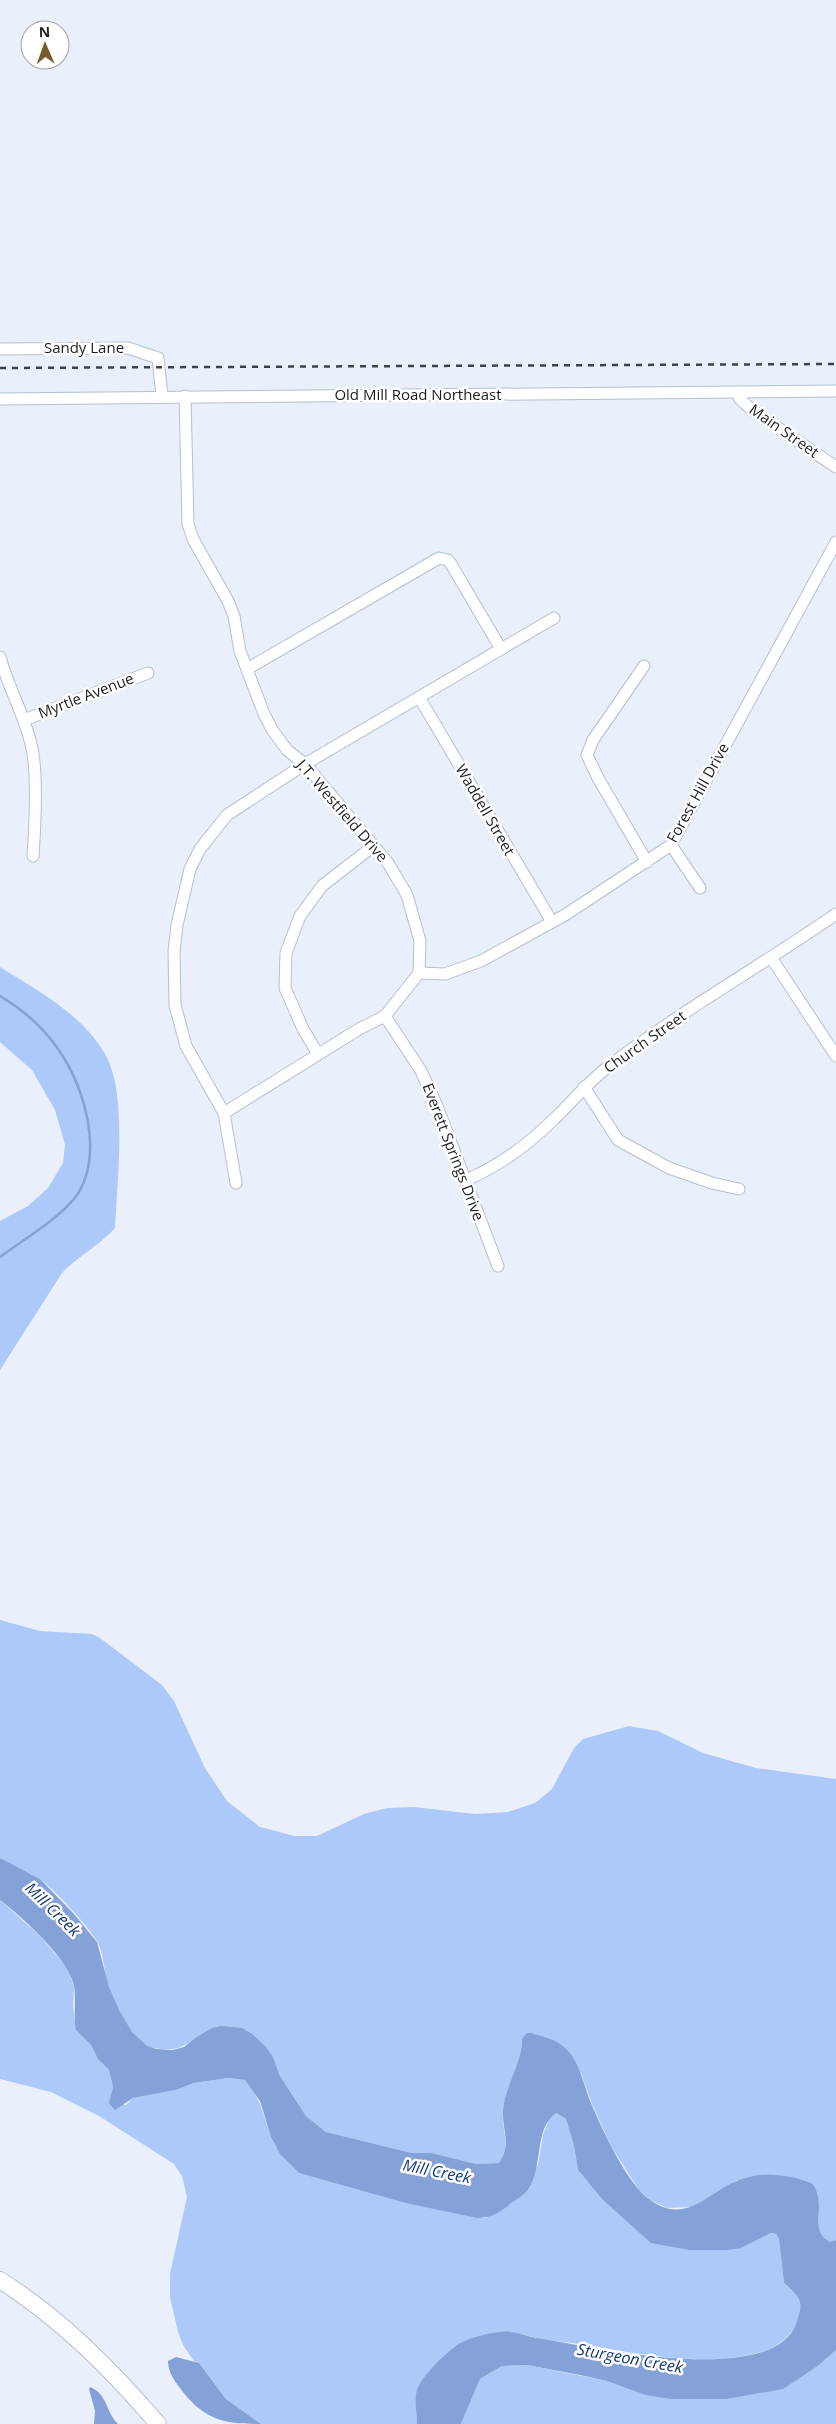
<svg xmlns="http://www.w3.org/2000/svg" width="836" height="2424" viewBox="0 0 836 2424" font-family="'Open Sans',sans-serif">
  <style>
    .green { fill: #acc9fa }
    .water { fill: #84a2d7 }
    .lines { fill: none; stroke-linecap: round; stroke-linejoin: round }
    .stream { stroke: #84a2d7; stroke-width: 2.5 }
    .minor-casing { stroke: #b4bfd1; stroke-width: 13 }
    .secondary-casing { stroke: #b4bfd1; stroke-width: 18 }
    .minor { stroke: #fff; stroke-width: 11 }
    .secondary { stroke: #fff; stroke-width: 16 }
    .rail { stroke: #3d4148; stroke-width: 2.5; stroke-dasharray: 6 6; stroke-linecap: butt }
    .labels { text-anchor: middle; stroke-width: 5; stroke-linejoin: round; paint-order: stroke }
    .street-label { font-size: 15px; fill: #1a1e24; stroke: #fff }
    .water-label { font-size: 16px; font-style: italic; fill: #153877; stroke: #fff }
  </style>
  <rect width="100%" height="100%" fill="#e9f0fc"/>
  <g class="green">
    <path d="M0,967C38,991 82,1014 105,1054C128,1093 117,1182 115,1228C99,1246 78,1256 62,1273L0,1370V1221L28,1206L48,1188L63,1163L65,1145L55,1110L32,1070L0,1042Z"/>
    <path d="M0,1620L40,1631L92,1634L100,1638L162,1685L174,1701L205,1768L227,1801L260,1827L295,1836H317L364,1814L387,1808L414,1807L475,1814L508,1812L535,1803L552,1789L574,1748L583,1739L629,1726L658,1731L703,1753L756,1768L836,1779V2240L830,2242C807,2230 828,2206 813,2184L737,2180L707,2200L691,2207L667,2208L650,2200L639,2190L611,2146L592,2104L581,2073L522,2039C523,2060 505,2086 503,2110C501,2131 512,2144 499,2163L476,2164L432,2153H412L326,2132L306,2116L280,2076L273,2057L195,2038C183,2048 176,2050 161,2049C133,2048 115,2009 108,1985C104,1972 104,1953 97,1941C87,1925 55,1890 40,1879C28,1871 12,1867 0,1858Z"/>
    <path d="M0,1900L40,1936L68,1969L74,1987L73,2007L76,2030L91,2045L98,2059L109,2070L113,2087L110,2103L126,2105L133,2098L176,2090L194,2083L228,2078L245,2080C261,2097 263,2116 271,2136C277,2152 288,2162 299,2173L477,2218H486L538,2165L543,2135L550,2117L555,2113L566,2119L574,2146L578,2170L602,2199L741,2248L771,2233L776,2234L779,2239L784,2283L801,2299C804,2387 643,2355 593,2346C569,2342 544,2341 521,2334L416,2398L417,2424H261L226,2399L199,2363L194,2361L183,2345L178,2332L170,2297V2274L187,2197L182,2176L174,2164L99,2116L51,2092L0,2079Z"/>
    <polygon points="836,2350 836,2424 461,2424 480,2379 502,2366 527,2365 607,2381 819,2365"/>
  </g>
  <g class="water">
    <path d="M0,1858L40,1879L74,1914L97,1942L109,1987L119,2010L132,2032L146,2045L156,2049L173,2050L184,2047L195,2038L212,2028L221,2026L242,2028L252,2034L266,2047L273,2057L280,2076L306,2116L326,2132L412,2153H432L476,2164L499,2163C512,2144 502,2131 503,2110C505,2086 523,2060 522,2039L527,2033H531C540,2036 552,2038 560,2044C579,2056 583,2084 591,2103C602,2129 627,2184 650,2200C687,2226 709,2191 739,2180C761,2171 792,2174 813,2184C828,2206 807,2230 830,2242L836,2240V2350L819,2365L783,2389L726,2399H671L646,2395L607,2381L580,2375L527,2365L502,2366L480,2379L461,2424H417C417,2413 414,2401 417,2390C422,2375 447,2352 460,2343C470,2338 489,2333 500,2332C513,2330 525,2336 537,2338C589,2346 771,2389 796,2324C804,2301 802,2299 784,2283L779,2239L776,2234L771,2233L741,2248L728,2250H689L651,2243L602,2199L578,2170L574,2146L566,2119L556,2113C534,2128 543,2167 529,2188C526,2194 517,2199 511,2203C501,2212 491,2218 477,2218L406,2203L299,2173L280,2154L271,2137L260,2101L245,2080L228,2078L194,2083L176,2090L133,2098L115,2110L109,2103L113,2087L109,2070L98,2059L91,2045L76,2030L75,2025C74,2012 76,1998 74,1986C70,1960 21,1916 0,1900Z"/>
    <path d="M176,2357L199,2363L226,2399L261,2424C226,2424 206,2421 183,2392C176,2383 168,2373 168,2361Z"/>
    <path d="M90,2387C108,2394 106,2413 118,2424H94L95,2411L89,2389Z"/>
  </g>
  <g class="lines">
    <path class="stream" d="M0,996C48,1024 78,1068 88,1122C92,1146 92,1170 79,1192C63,1217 24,1239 0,1257"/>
    <defs>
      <g id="minor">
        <polyline points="0,349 128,348 158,358 162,396"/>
        <polyline points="737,392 740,399 752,410 836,467"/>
        <polyline points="185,396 188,524 193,539 228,601 234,616 240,651 264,714 273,731 287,750 305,764 388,863 407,895 420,941 419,973 385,1016 359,1029 224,1113"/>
        <polyline points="0,399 836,391"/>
        <path d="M0,657C8,687 24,714 31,744C38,771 35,827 33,856"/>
        <polyline points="644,666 593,740 587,755 598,778 647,862"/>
        <polyline points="247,669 439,558 448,560 451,564 501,649"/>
        <polyline points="419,697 552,922"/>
        <polyline points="24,720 148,673"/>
        <polyline points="671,845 700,888"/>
        <polyline points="772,959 836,1056"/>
        <polyline points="419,973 445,974 481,961 565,915 671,845 836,542"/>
        <polyline points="385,1016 421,1071 437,1106 498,1266"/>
        <polyline points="318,1054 303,1029 285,988 286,953 300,916 322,886 372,847"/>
        <polyline points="584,1087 618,1140 669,1168 712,1183 739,1189"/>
        <path d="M464,1181C497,1167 529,1144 554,1119C573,1101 588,1082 609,1066C681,1011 761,966 836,914"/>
        <polyline points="236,1183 224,1113 186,1046 175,1005 174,951 177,925 190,869 200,849 227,815 305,764 554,618"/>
      </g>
      <path id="secondary" d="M0,2280C61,2319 111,2369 158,2424"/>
    </defs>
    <use href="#minor" class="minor-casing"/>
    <use href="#secondary" class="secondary-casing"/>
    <use href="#minor" class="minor"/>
    <use href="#secondary" class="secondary"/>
    <polyline class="rail" points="0,368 836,364"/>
  </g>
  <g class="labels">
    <g class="street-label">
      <text x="84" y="353">Sandy Lane</text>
      <text x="418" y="400">Old Mill Road Northeast</text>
      <text transform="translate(784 431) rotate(35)" y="5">Main Street</text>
      <text transform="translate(86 696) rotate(-21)" y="5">Myrtle Avenue</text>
      <text transform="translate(698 793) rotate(-61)" y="5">Forest Hill Drive</text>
      <text transform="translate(485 810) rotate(60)" y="5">Waddell Street</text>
      <text transform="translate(342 811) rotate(49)" y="5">J.T. Westfield Drive</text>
      <text transform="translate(645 1042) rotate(-35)" y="5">Church Street</text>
      <text transform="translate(453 1152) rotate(69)" y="5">Everett Springs Drive</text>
    </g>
    <g class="water-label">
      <text transform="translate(53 1909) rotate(44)" y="6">Mill Creek</text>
      <text transform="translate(437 2171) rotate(11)" y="6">Mill Creek</text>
      <text transform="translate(630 2358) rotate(10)" y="6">Sturgeon Creek</text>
    </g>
  </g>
  <g transform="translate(45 45) rotate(358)"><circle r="24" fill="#ffffff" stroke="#a3a5a7"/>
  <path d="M0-4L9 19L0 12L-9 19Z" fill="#745b2c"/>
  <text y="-8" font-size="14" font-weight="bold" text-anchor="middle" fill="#1a1e24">N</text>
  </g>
</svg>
